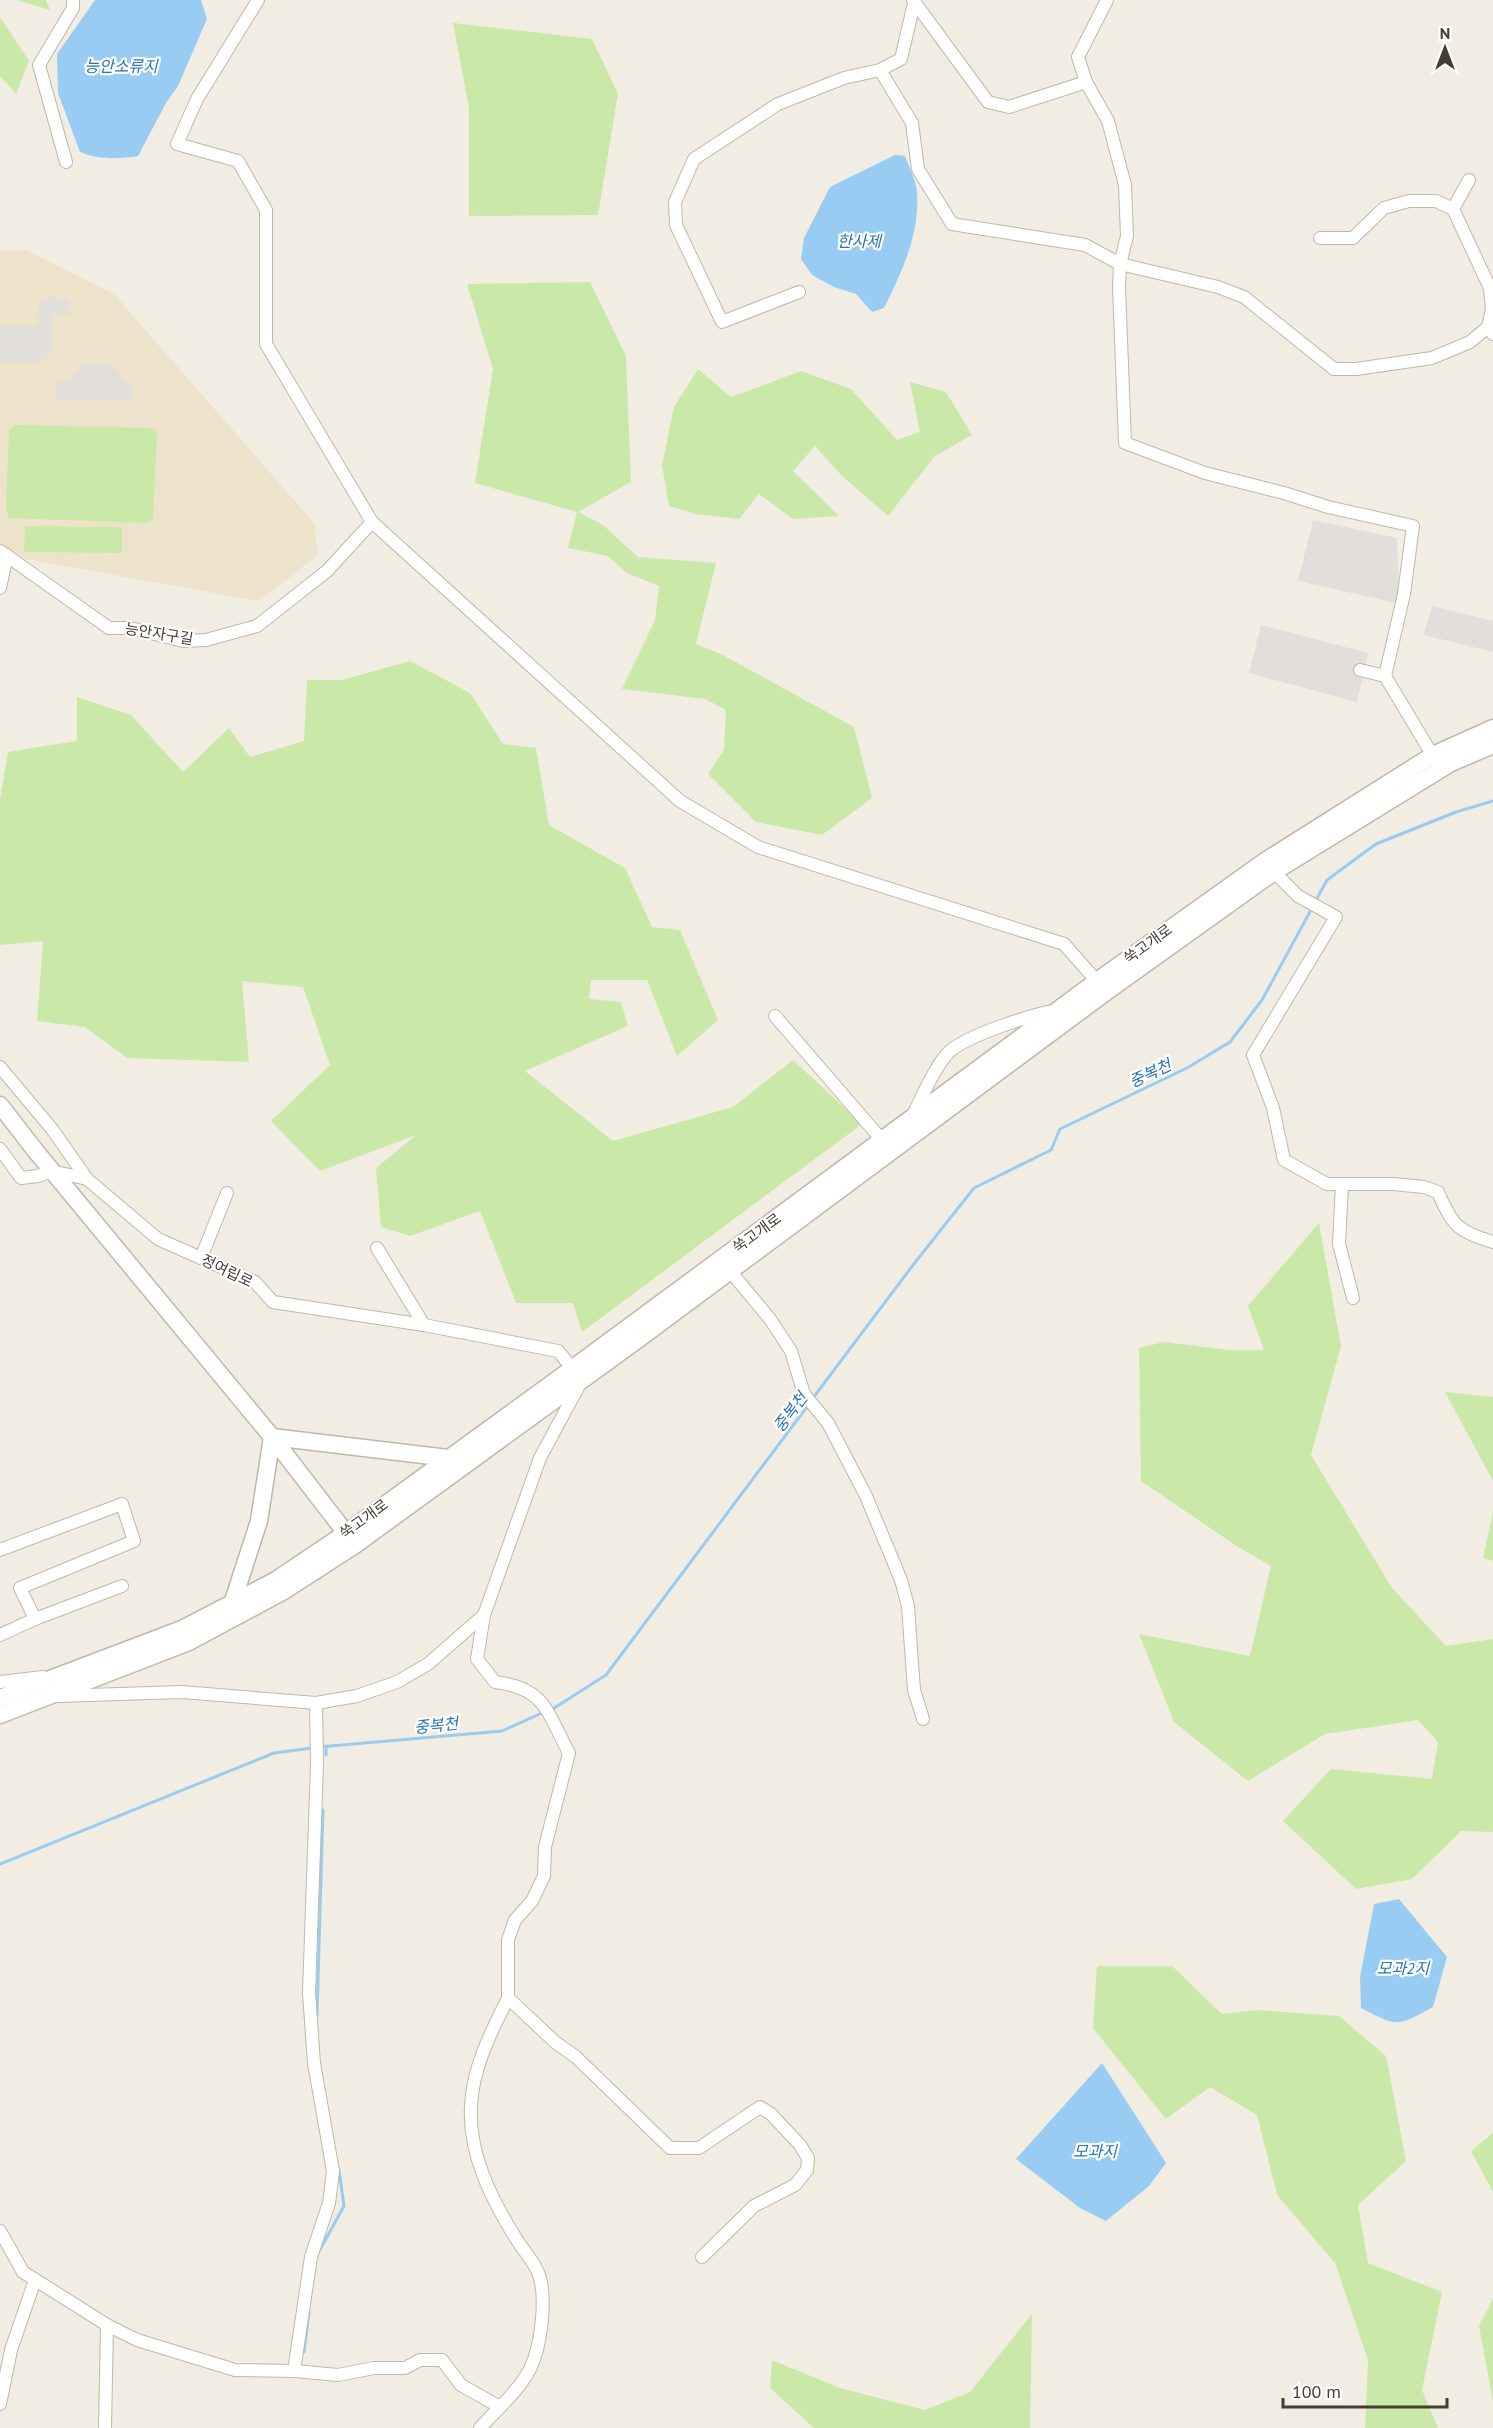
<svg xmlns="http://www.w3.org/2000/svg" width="1493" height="2428" viewBox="0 0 1493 2428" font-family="'PT Sans','Noto Sans KR',sans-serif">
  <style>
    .education { fill: #ece3ca }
    .green { fill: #cae9a8 }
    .parking { fill: #e2dfdb }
    .water { fill: #99ccf3 }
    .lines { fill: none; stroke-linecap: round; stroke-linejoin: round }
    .stream { stroke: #99ccf3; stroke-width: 3 }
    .minor-casing { stroke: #c0b8a7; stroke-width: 14 }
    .tertiary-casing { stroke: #c0b8a7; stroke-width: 19 }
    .minor { stroke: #fff; stroke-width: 12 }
    .tertiary { stroke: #fff; stroke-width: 16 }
    .labels { text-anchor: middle; stroke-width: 4.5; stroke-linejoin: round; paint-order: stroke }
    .street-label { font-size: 15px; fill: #433d32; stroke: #fff }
    .water-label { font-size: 16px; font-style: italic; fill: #2875b3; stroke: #fff }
  </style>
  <rect width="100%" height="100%" fill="#f2ede2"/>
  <polygon class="education" points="26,250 114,294 314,523 318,555 259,601 31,560 7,555 0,550 0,251"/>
  <g class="green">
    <polygon points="17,0 46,0 50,10"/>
    <polygon points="0,17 29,61 16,94 0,76"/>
    <polygon points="453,23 592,39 618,94 598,215 469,216 469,108"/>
    <polygon points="590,282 626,356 631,482 578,512 603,525 638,557 716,563 696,644 721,654 854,727 872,798 822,835 756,822 708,774 724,750 726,710 705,699 622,689 655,620 659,586 627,573 608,556 568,548 577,512 475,483 493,369 467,284"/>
    <polygon points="698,369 731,397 801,371 851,389 897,440 920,432 910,382 946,392 972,435 935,456 888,516 841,475 815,446 793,471 839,516 793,519 759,494 739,519 696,514 669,506 662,465 674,407"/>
    <polygon points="15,425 151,428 157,434 153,520 147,523 9,518 6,508 9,430"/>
    <polygon points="25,526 122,527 122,553 24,552"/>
    <polygon points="410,661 470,693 503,744 536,748 549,825 625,868 652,927 680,930 718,1020 677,1056 647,980 591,980 589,999 621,1002 628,1026 525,1071 613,1141 733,1107 793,1060 862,1124 582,1332 573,1303 516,1303 480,1211 410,1236 381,1227 376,1168 416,1135 320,1171 271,1121 330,1065 303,987 242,981 249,1062 127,1058 85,1027 37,1021 43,941 0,945 0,800 8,752 77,741 77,697 131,715 183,772 229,728 250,757 304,741 307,680 342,680"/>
    <polygon points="1319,1223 1341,1346 1311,1455 1392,1588 1446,1646 1493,1639 1493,1832 1461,1831 1412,1879 1356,1889 1283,1821 1331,1769 1432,1779 1438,1742 1418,1720 1325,1734 1248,1781 1174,1722 1139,1634 1250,1656 1271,1566 1238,1547 1141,1481 1139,1348 1164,1342 1228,1350 1264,1350 1248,1306"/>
    <polygon points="1445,1392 1493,1397 1493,1481"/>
    <polygon points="1493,1512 1493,1561 1483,1558"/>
    <polygon points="1097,1966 1172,1966 1222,2014 1257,2010 1339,2016 1386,2056 1406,2161 1358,2205 1368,2263 1442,2292 1422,2390 1438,2428 1365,2428 1368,2360 1335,2263 1277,2195 1257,2115 1210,2087 1166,2119 1093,2028"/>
    <polygon points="1493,2133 1493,2192 1471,2151"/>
    <polygon points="1493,2299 1493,2402 1479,2326"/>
    <polygon points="1032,2314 1030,2428 814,2428 770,2388 772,2360 840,2388 925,2410 970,2392"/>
  </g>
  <g class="parking">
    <polygon points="54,296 69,300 69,314 52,314 52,351 40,363 0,362 0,326 35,326 39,321 38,303"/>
    <polygon points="83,364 111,364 130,385 133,400 56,400 56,384 70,379 78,372"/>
    <polygon points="1313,520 1397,538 1399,588 1396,603 1298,581"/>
    <polygon points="1432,606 1493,621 1493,652 1424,635"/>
    <polygon points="1261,625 1368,653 1357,702 1249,673"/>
  </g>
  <g class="water">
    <path d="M95,0H201L207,19L178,86L166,103L138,156C119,159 99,160 80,152L58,93L57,54Z"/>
    <path d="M895,155L905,156C909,167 916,180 917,192C920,234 902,272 884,308L872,312L856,294L834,287L812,275L801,259L804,238L830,187Z"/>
    <path d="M1399,1899L1447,1957L1433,2007C1397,2027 1398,2027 1361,2008L1360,1977L1374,1904Z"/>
    <polygon points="1102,2063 1166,2163 1149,2186 1106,2221 1080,2208 1016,2159"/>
  </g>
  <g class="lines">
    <g class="stream">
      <polyline points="1315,902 1327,880 1376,844 1456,812 1493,801"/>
      <polyline points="813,1398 913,1265 974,1188 1051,1150 1060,1129 1187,1068 1230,1042 1262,1000 1312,908"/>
      <polyline points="551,1710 606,1675 809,1404"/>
      <polyline points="319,1747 502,1731 544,1712"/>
      <polyline points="326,1755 326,1746"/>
      <polyline points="0,1864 274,1753 312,1748"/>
      <polyline points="317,2016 323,1810"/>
      <polyline points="317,2255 344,2206 339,2170"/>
      <polyline points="304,2352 309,2312"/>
    </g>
    <defs>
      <g id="minor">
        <polyline points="258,0 197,99 177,144 238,161 266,210 266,344 372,522 680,801 758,847 1064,944 1101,986"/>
        <polyline points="913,0 988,102 1009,107 1086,82"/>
        <polyline points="1107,0 1078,57 1086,82 1108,121 1125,185 1127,236 1120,264 1119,287 1125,443 1205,473 1284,493 1328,507 1413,526 1404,594 1385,676"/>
        <polyline points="880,70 901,59 914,3"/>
        <polyline points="66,162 39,65 73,8 73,0"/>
        <polyline points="1453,209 1469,180"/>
        <polyline points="1320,238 1353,238 1384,208 1409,201 1436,201 1453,209 1490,288 1492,309 1488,327"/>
        <polyline points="799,292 722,322 676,225 675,202 694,159 778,104 844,78 880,70 912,123 918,169 952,224 1085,245 1120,264 1218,287 1244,297 1334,369 1356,369 1432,358 1470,342 1488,327 1493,334"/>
        <polyline points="0,551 109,628 130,628 183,641 206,640 257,626 327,571 372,522"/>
        <polyline points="0,588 7,555"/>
        <polyline points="1360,670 1385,676 1436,761"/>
        <path d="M1274,872L1298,896L1336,917L1253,1055L1273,1108L1284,1160L1327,1184H1393L1424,1187L1438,1192C1452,1225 1458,1232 1493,1242"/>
        <polyline points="775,1016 882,1140"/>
        <path d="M0,1067L52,1129L87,1179L158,1239L255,1282L273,1302L424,1325L558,1351L582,1380L540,1458L484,1615L477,1659L495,1682C546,1688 547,1713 569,1753L545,1847L544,1876L532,1901L515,1920L508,1940V1998L555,2042L576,2057L670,2148H699L760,2107L771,2114L800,2145L808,2158L807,2170L795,2185L754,2206L702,2257"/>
        <path d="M913,1115C922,1097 936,1064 950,1051C969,1035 1030,1015 1054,1011"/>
        <polyline points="0,1149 21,1178 38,1176 52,1171 87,1179"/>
        <polyline points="1342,1185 1339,1244 1353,1298"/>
        <polyline points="377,1248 424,1325"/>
        <polyline points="201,1258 227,1193"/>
        <polyline points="730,1271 770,1319 791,1351 804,1394 828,1423 866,1496 901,1580 908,1606 914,1690 923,1719"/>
        <polyline points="0,1550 122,1504 134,1541 20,1588 35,1619"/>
        <polyline points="0,1635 35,1619 122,1586"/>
        <polyline points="0,1682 43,1677"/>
        <polyline points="58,1696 182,1692 316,1703 357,1696 397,1682 428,1664 484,1615"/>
        <polyline points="0,2231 23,2272 107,2325 137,2340 235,2370 294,2371 311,2257 329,2203 333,2171 314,2063 309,1993 317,1764 316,1703"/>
        <polyline points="294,2371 338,2375 374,2368 405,2368 420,2360 442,2360 461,2385 500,2407"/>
        <polyline points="0,2404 11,2350 35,2280"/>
        <polyline points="105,2428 107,2325"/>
        <path d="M480,2428C497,2409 518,2392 530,2369C541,2347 547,2299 539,2275C535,2262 522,2249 515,2237C491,2198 468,2153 471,2105C473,2067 491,2032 508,1998"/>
      </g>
      <g id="tertiary">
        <polyline points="0,1105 34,1149 272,1437 352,1541"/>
        <polyline points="232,1604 259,1521 272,1437 448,1458"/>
        <polyline points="0,1698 182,1629 276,1580 346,1533 573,1368 1097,981 1265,861 1433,755 1493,728"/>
        <polyline points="0,1715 189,1642 284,1591 355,1545 640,1338 1106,992 1274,872 1451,763 1493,745"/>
      </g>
    </defs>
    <use href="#minor" class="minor-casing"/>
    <use href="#tertiary" class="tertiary-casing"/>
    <use href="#minor" class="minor"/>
    <use href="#tertiary" class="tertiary"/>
  </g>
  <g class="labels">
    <g class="street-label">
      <text transform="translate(159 634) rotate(9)" y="5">능안자구길</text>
      <text transform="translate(1148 944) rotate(-36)" y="5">쑥고개로</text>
      <text transform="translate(757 1233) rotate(-36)" y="5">쑥고개로</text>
      <text transform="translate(227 1271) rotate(26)" y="5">정여립로</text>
      <text transform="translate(364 1519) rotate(-36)" y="5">쑥고개로</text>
    </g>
    <g class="water-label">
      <text x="121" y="72">능안소류지</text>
      <text x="859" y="247">한사제</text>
      <text transform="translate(1150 1073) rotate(-25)" y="6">중복천</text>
      <text transform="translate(790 1412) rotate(-53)" y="6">중복천</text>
      <text transform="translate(436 1725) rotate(-6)" y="6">중복천</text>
      <text x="1403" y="1974">모과2지</text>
      <text x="1095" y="2157">모과지</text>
    </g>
  </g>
  <g transform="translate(1445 48)" stroke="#ffffff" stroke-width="4.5" paint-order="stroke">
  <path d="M0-4.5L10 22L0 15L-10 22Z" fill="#433d32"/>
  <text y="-9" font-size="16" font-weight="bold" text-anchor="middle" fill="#433d32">N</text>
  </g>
  <path d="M1283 2398v9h164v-9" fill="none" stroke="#433d32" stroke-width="3"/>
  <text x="1292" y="2398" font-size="18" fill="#433d32" stroke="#ffffff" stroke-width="4.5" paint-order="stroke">100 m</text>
</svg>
